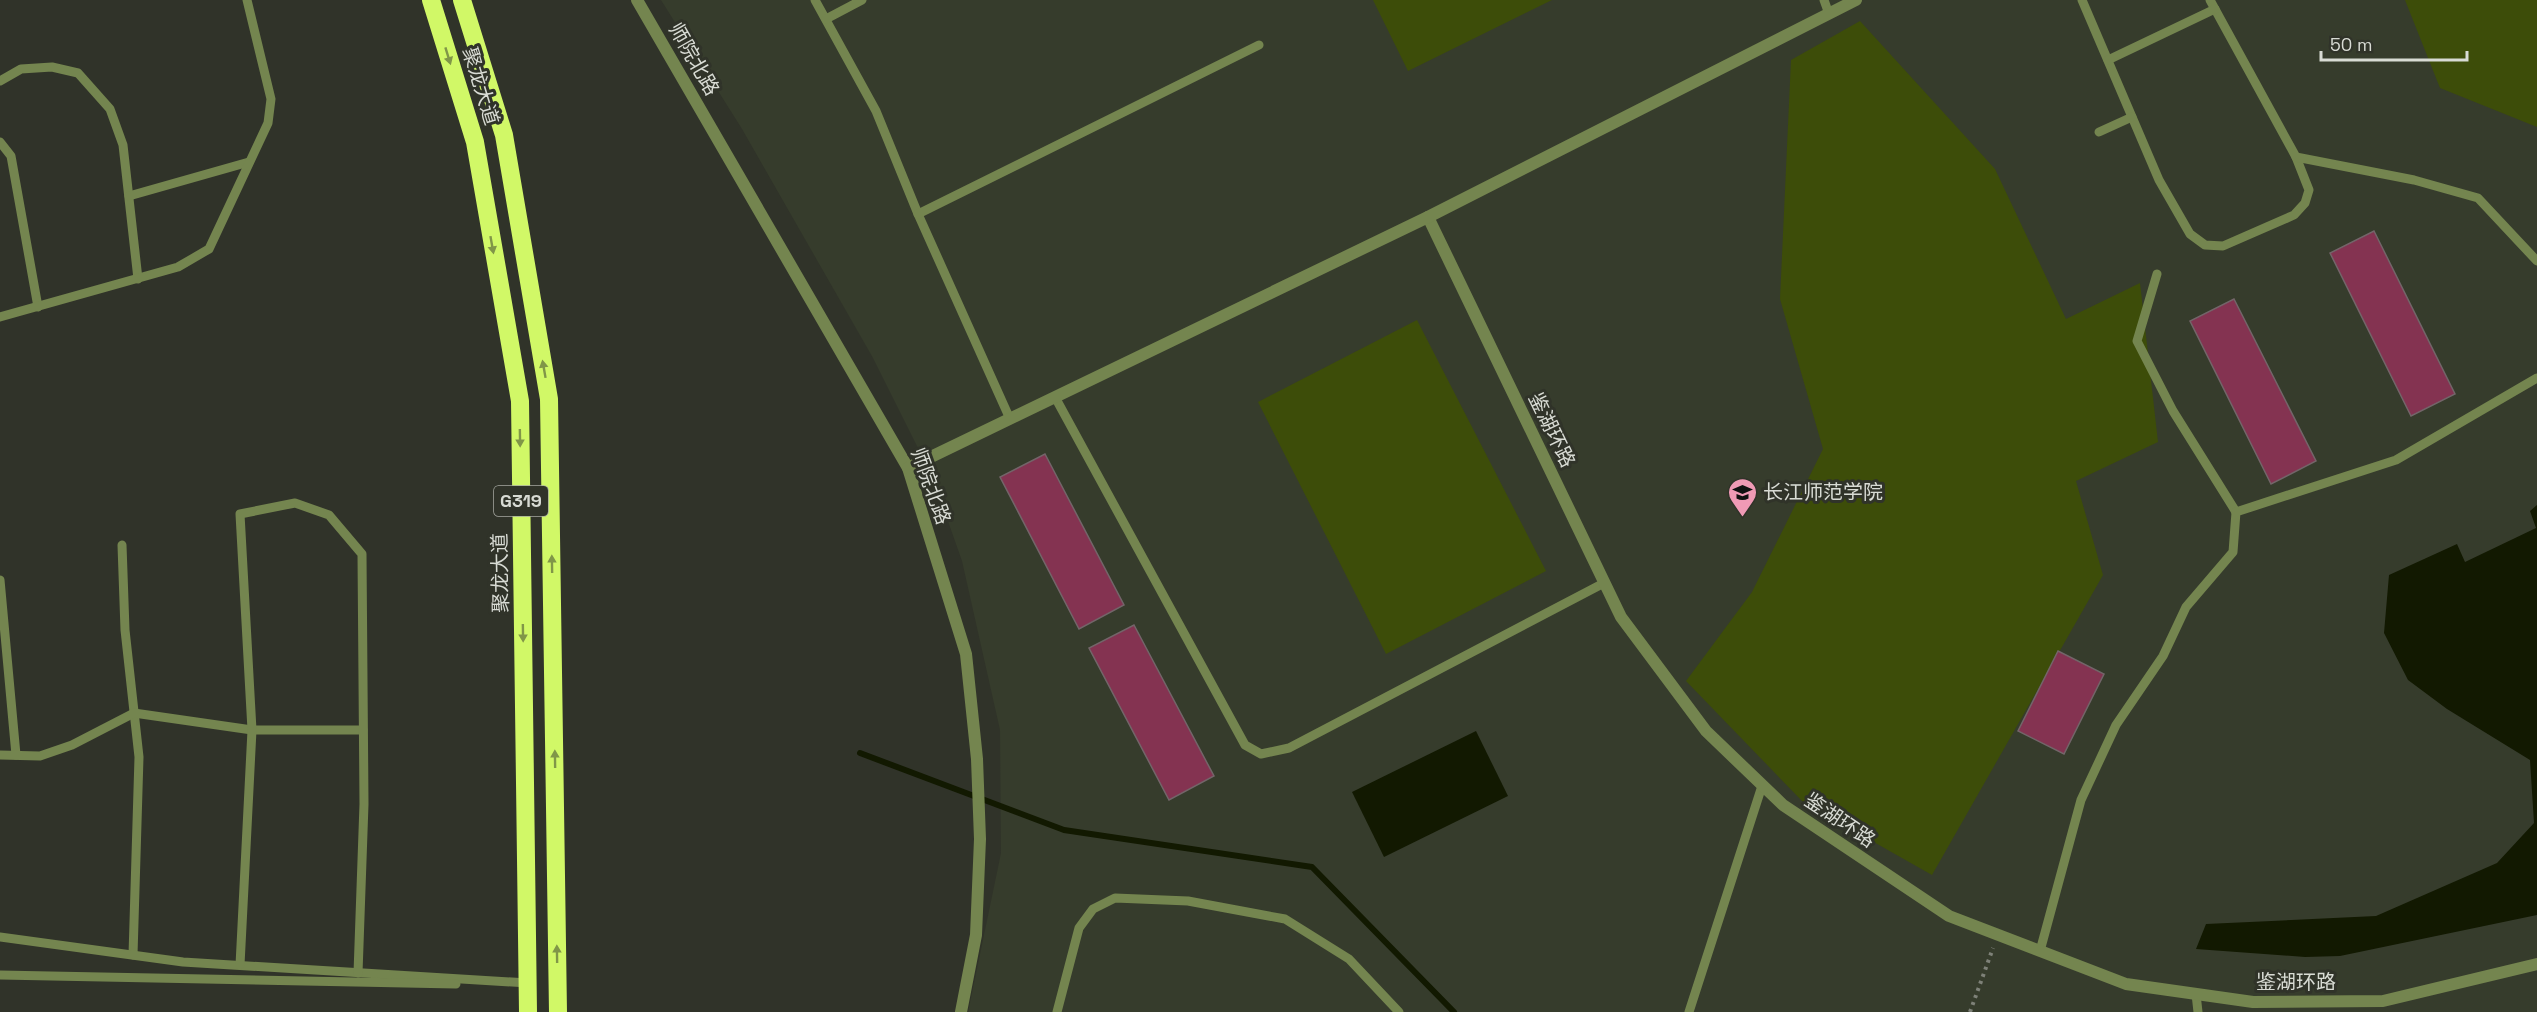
<svg xmlns="http://www.w3.org/2000/svg" width="2537" height="1012" viewBox="0 0 2537 1012" font-family="'Space Grotesk','Noto Sans SC',sans-serif">
  <style>
    .built { fill: #363c2c }
    .green { fill: #3d4d09 }
    .water { fill: #121901 }
    .lines { fill: none; stroke-linecap: round; stroke-linejoin: round }
    .stream { stroke: #121901; stroke-width: 6 }
    .building { fill: #843351; stroke: #736569; stroke-width: 1.5 }
    .path { stroke: #7e8178; stroke-width: 4; stroke-dasharray: 3 4.5; stroke-linecap: butt }
    .lane { stroke: #74854f; stroke-width: 9 }
    .street { stroke: #74854f; stroke-width: 12 }
    .highway { stroke: #d1f867; stroke-width: 18 }
    .oneway { fill: #809648 }
    .labels { text-anchor: middle; stroke-width: 6; stroke-linejoin: round; paint-order: stroke }
    .shield { fill: #303329; stroke: #a6a9a1; stroke-width: 1.5 }
    .shield-label { font-size: 18px; font-weight: bold; fill: #d8dbd4 }
    .street-label { font-size: 20px; fill: #d8dbd4; stroke: #303329 }
    .poi-label { font-size: 20px; fill: #d8dbd4; stroke: #303329; text-anchor: start }
  </style>
  <rect width="100%" height="100%" fill="#303329"/>
  <polygon class="built" points="661,0 2537,0 2537,1012 968,1012 1001,853 1000,730 962,561 932,476 873,358 742,129"/>
  <g class="green">
    <polygon points="1373,0 1552,0 1408,71"/>
    <polygon points="2405,0 2537,0 2537,127 2440,88"/>
    <polygon points="1860,21 1995,169 2066,319 2140,283 2158,442 2076,481 2103,575 1932,875 1803,802 1686,681 1752,592 1823,449 1780,299 1791,60"/>
    <polygon points="1417,320 1546,571 1386,654 1258,402"/>
  </g>
  <g class="water">
    <polygon points="2537,505 2537,915 2340,956 2305,957 2196,949 2206,924 2376,916 2497,863 2534,823 2530,760 2447,709 2408,680 2384,633 2389,575 2457,544 2465,562 2536,528 2530,511"/>
    <polygon points="1476,731 1508,796 1384,857 1352,792"/>
  </g>
  <g class="lines">
    <polyline class="stream" points="860,753 1064,830 1312,867 1454,1012"/>
  </g>
  <g class="building">
    <polygon points="2374,231 2455,394 2411,416 2330,253"/>
    <polygon points="2234,299 2316,461 2271,484 2190,321"/>
    <polygon points="1045,454 1124,605 1079,629 1000,477"/>
    <polygon points="1134,625 1214,776 1169,800 1089,648"/>
    <polygon points="2058,651 2104,674 2064,754 2018,731"/>
  </g>
  <g class="lines">
    <polyline class="path" points="1970,1012 1993,948"/>
    <g class="lane">
      <polyline points="815,0 876,111 918,214 1010,419"/>
      <polyline points="1824,0 1829,14"/>
      <polyline points="2082,0 2159,180 2190,234 2205,245 2223,246 2294,215 2305,203 2309,190 2296,157"/>
      <polyline points="2210,0 2296,157 2414,180 2478,198 2537,261"/>
      <polyline points="826,19 862,0"/>
      <polyline points="2108,60 2215,9"/>
      <polyline points="0,81 21,69 52,67 78,73 110,109 123,145 138,279"/>
      <polyline points="2099,132 2132,117"/>
      <polyline points="0,142 11,156 38,307"/>
      <polyline points="129,196 249,162"/>
      <polyline points="918,214 1259,45"/>
      <polyline points="2157,274 2137,341 2173,411 2236,512"/>
      <polyline points="0,317 178,267 209,249 268,123 271,99 247,0"/>
      <polyline points="1055,397 1245,745 1261,754 1289,748 1604,583"/>
      <polyline points="122,545 125,630 139,757 133,955"/>
      <polyline points="0,580 16,755"/>
      <polyline points="0,755 40,756 72,745 134,713 252,730 363,730"/>
      <polyline points="0,937 183,962 528,983"/>
      <polyline points="2040,951 2081,800 2116,725 2163,656 2186,607 2233,552 2236,512 2396,460 2537,378"/>
      <polyline points="240,965 252,730 240,514 295,503 329,515 362,554 364,804 358,973"/>
      <polyline points="0,975 456,984"/>
      <polyline points="2196,994 2198,1012"/>
      <polyline points="1057,1012 1079,928 1093,909 1115,898 1188,901 1285,919 1349,959 1399,1012"/>
      <polyline points="1689,1012 1762,786"/>
    </g>
    <g class="street">
      <polyline points="637,0 908,468 966,654 977,759 980,839 976,935 961,1012"/>
      <polyline points="1428,217 1621,617 1706,731 1783,805 1949,916 2126,984 2253,1002 2383,1001 2537,964"/>
      <polyline points="908,468 1428,217 1856,0"/>
    </g>
    <g class="highway">
      <polyline points="431,0 475,142 520,401 528,1012"/>
      <polyline points="462,0 504,135 549,399 558,1012"/>
    </g>
  </g>
  <defs><path id="oneway-solid" d="M-6-.8H1V-3.2L6.5 0L1 3.2V.8H-6Z" transform="scale(1.5)"/></defs>
  <g class="oneway">
    <use href="#oneway-solid" transform="translate(448 56) rotate(73)"/>
    <use href="#oneway-solid" transform="translate(492 245) rotate(80)"/>
    <use href="#oneway-solid" transform="translate(544 369) rotate(-100)"/>
    <use href="#oneway-solid" transform="translate(520 438) rotate(89)"/>
    <use href="#oneway-solid" transform="translate(552 564) rotate(-91)"/>
    <use href="#oneway-solid" transform="translate(523 633) rotate(89)"/>
    <use href="#oneway-solid" transform="translate(555 759) rotate(-91)"/>
    <use href="#oneway-solid" transform="translate(557 954) rotate(-91)"/>
  </g>
  <defs>
    <symbol id="university-pin" viewBox="-11 -11 22 30"><path d="M0 17L-7.5 6A9.5 9.5 0 1 1 7.5 6Z" fill="#f09ab5" stroke="#303329"/><path d="M0-5L7-2L0 1L-7-2ZM-4 1L0 2.5L4 1V4Q0 6-4 4Z" fill="#111"/></symbol>
  </defs>
  <g fill-rule="evenodd">
    <use href="#university-pin" x="1726" y="476" width="33" height="45"/>
  </g>
  <g class="labels">
    <rect class="shield" x="494" y="486" width="54" height="30" rx="4.5"/>
    <g class="shield-label">
      <text x="521" y="507">G319</text>
    </g>
    <g class="street-label">
      <text transform="translate(694 59) rotate(60)" y="7">师院北路</text>
      <text transform="translate(481 86) rotate(73)" y="7">聚龙大道</text>
      <text transform="translate(1552 430) rotate(64)" y="7">鉴湖环路</text>
      <text transform="translate(931 486) rotate(70)" y="7">师院北路</text>
      <text transform="translate(500 573) rotate(-91)" y="7">聚龙大道</text>
      <text transform="translate(1840 820) rotate(34)" y="7">鉴湖环路</text>
      <text x="2296" y="989">鉴湖环路</text>
    </g>
    <g class="poi-label">
      <text x="1763" y="499">长江师范学院</text>
    </g>
  </g>
  <path d="M2321 51v9h146v-9" fill="none" stroke="#d8dbd4" stroke-width="3"/>
  <text x="2330" y="51" font-size="18" fill="#d8dbd4" stroke="#303329" stroke-width="4.5" paint-order="stroke">50 m</text>
</svg>
